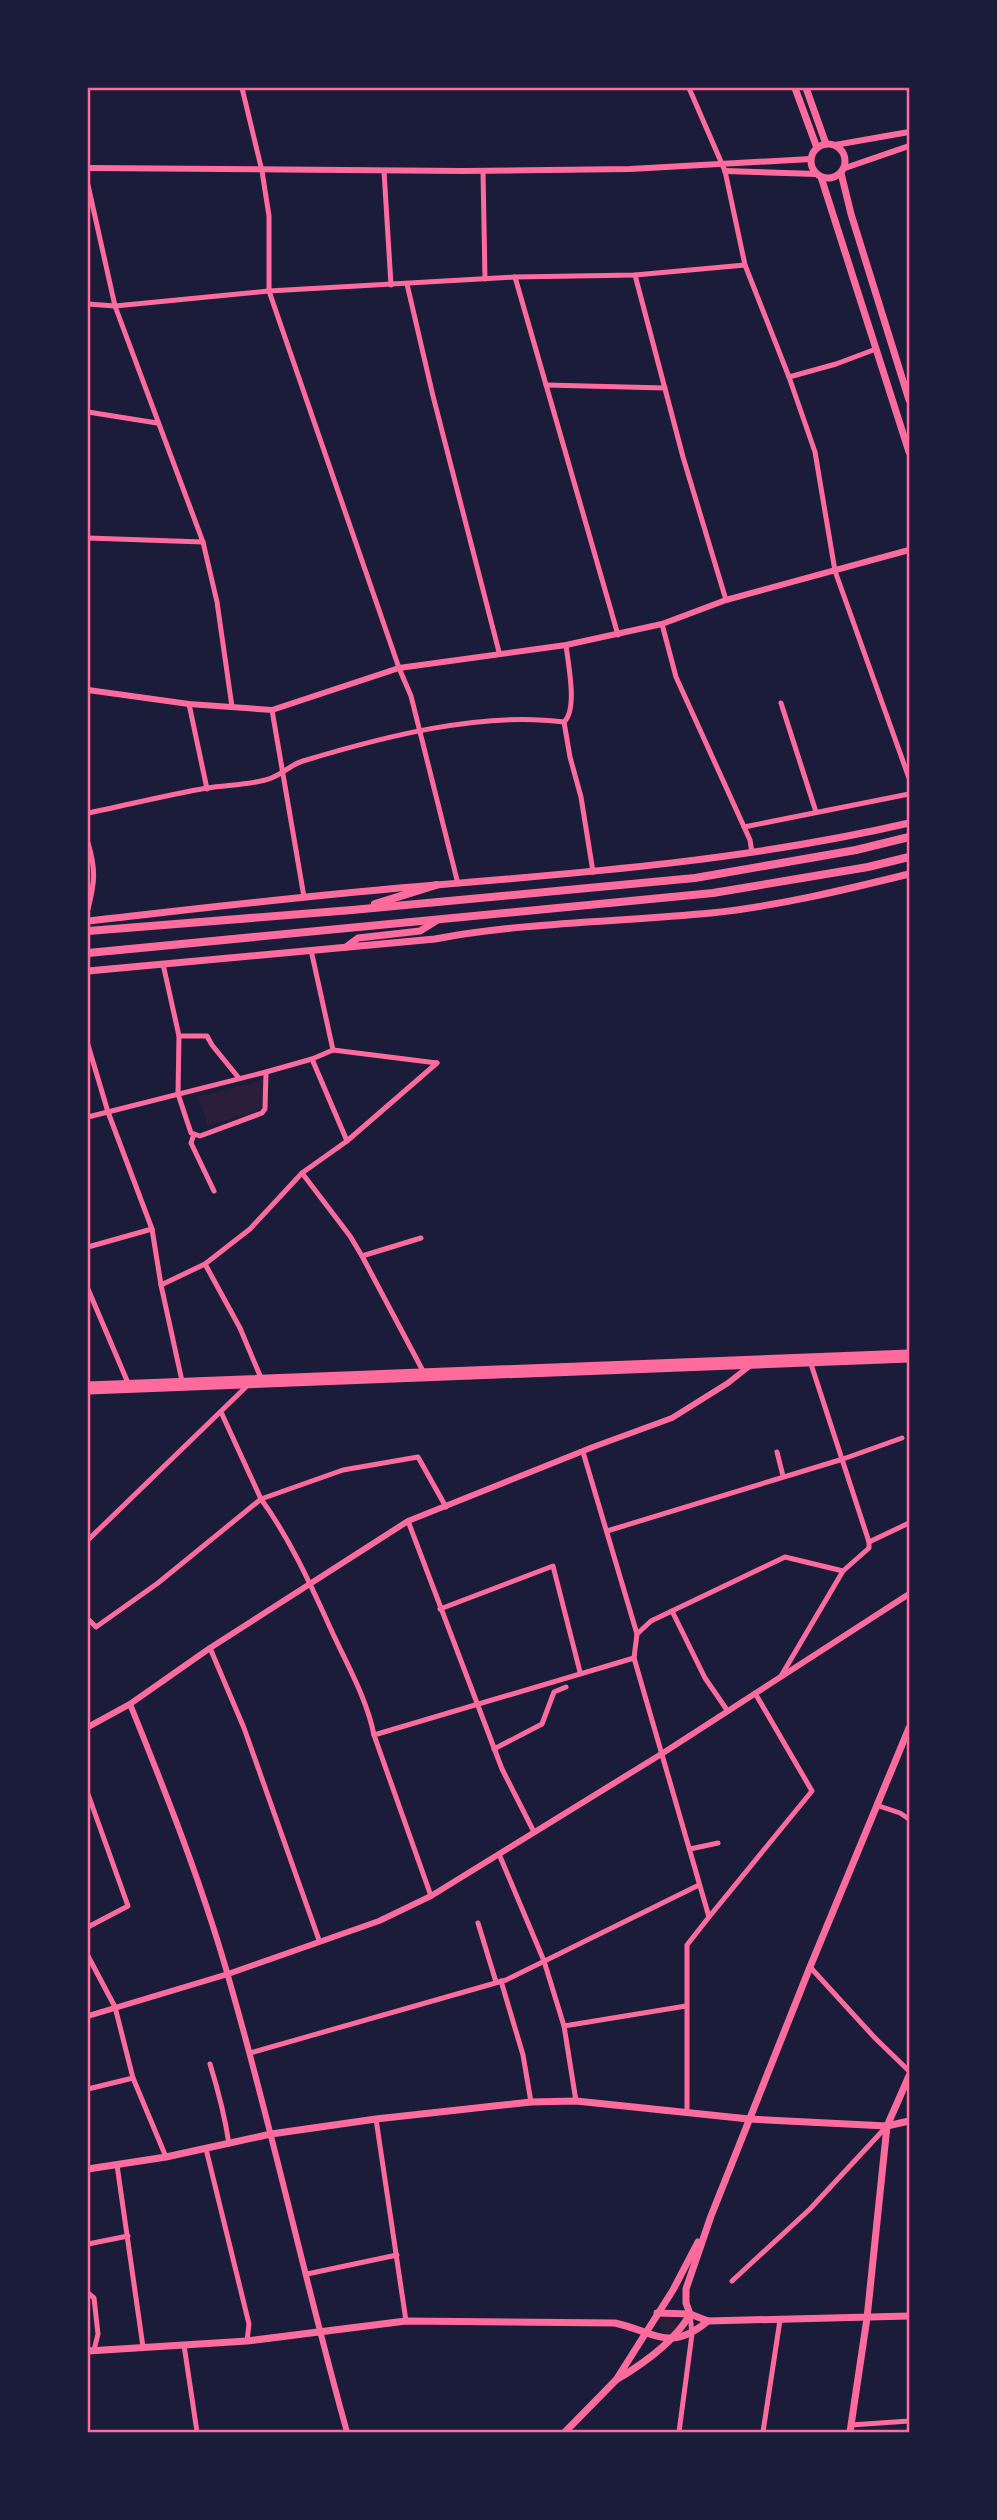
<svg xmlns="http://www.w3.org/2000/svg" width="997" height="2520" viewBox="0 0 997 2520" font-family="'Exo 2',sans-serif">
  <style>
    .green { fill: #2a1e3b }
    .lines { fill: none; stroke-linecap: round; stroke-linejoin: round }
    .minor { stroke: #ff6b9d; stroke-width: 5 }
    .tertiary { stroke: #ff6b9d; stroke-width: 6 }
    .secondary { stroke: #ff6b9d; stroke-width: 7 }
    .trunk { stroke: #ff6b9d; stroke-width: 8 }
    .neatline { fill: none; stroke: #ff6b9d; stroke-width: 2.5 }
  </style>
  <rect width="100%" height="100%" fill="#1b1b3a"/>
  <g class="green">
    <polygon points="266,1079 267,1108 208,1126 198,1097"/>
    <circle cx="668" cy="2325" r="9"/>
  </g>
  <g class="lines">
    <g class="minor">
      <polyline points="242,88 262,171 269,216 269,291 399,668 411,696 458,884"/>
      <polyline points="689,88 725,171 745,265"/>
      <polyline points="384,171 391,285"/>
      <polyline points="483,171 485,279"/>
      <polyline points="88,185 115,306 203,542 217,602 232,707"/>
      <polyline points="635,275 683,457 726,600"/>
      <polyline points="515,277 618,635"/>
      <polyline points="407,284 433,396 499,652"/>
      <polyline points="88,304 115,306 269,291 515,277 635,275 745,265 789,377 836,364 876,349"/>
      <polyline points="789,377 815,452 835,571 909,778"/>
      <polyline points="546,385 665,388"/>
      <polyline points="88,412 157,423"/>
      <polyline points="88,538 203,542"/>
      <polyline points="662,624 676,677 750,840 752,853"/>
      <polyline points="781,703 816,812"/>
      <polyline points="189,704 207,789"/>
      <polyline points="272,710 304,897"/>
      <polyline points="564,722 570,757 581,797 593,872"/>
      <path d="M88,813C127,805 167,795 207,788C227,785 247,785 265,780C280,777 289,765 303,761C382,737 482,711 564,722C578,709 568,664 566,645"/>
      <polyline points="744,827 909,794"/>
      <path d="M88,843C96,869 95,882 88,909"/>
      <polyline points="311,950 333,1050"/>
      <polyline points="163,964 179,1036 207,1036 212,1045 238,1077"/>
      <polyline points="179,1036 178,1094 191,1133 200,1136 262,1113 265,1109 266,1072"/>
      <polyline points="88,1045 108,1112 152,1229 161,1285"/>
      <polyline points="312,1059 347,1141"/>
      <polyline points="88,1117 266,1072 312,1059 333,1050 437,1063"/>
      <polyline points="194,1134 191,1143 214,1191"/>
      <polyline points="421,1238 362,1256 423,1371"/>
      <polyline points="88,1247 152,1229"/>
      <polyline points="362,1256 350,1236 302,1173 347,1141 437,1063"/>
      <polyline points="205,1264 240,1328 261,1378"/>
      <polyline points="88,1289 128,1383"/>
      <polyline points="182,1381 161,1285 205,1264 250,1229 302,1173"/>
      <path d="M221,1412L261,1499C291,1540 313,1590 334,1636C349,1668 367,1700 374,1735L431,1896"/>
      <polyline points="583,1452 637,1634 634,1658 709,1917 687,1945 687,2112"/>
      <polyline points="777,1452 783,1476"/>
      <polyline points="408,1521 502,1769 534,1832"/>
      <polyline points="607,1531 843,1459 902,1438"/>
      <polyline points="88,1540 248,1385"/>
      <polyline points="869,1542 909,1523"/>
      <polyline points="440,1609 553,1566 580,1672"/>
      <polyline points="672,1611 705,1678 727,1710"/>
      <polyline points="88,1619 96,1627 158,1583 261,1499 343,1470 418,1457 446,1507"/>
      <polyline points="637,1634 651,1621 785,1557 843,1571"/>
      <polyline points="210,1648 244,1728 319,1940"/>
      <polyline points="781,1676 843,1571 869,1548 869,1542 810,1361"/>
      <polyline points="374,1735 634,1658"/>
      <polyline points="494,1749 542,1724 554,1692 566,1687"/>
      <polyline points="88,1794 128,1906 88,1927"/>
      <polyline points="879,1806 900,1813 909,1819"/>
      <polyline points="690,1849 718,1843"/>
      <polyline points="499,1854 544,1961 564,2026 576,2101"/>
      <polyline points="709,1917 812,1791 755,1693"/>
      <polyline points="478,1923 496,1982"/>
      <polyline points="88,1956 115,2007 133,2078 166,2157"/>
      <polyline points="810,1967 875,2038 909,2071"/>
      <polyline points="501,1981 523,2055 531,2102"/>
      <polyline points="564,2026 686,2006"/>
      <polyline points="250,2053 506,1980 699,1885"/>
      <path d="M210,2064C218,2090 225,2117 229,2144"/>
      <polyline points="88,2089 133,2078"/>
      <polyline points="376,2119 406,2321"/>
      <polyline points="206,2149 249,2324 247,2341"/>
      <polyline points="117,2165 143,2347"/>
      <polyline points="88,2244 128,2236"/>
      <polyline points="307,2274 397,2255"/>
      <polyline points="732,2281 810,2209 887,2126"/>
      <polyline points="88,2293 94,2298 98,2334 94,2350"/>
      <polyline points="184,2345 197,2432"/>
      <polyline points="851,2425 909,2421"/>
      <polyline points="679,2432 692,2334 690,2314"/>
      <polyline points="763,2432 780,2320"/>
    </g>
    <g class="tertiary">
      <polyline points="835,145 909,132"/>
      <polyline points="88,168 463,171 630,169 811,159"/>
      <polyline points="845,168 909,146"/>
      <polyline points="725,171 816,174"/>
      <polyline points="88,690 189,704 272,710 399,668 566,645 662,624 726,600 909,550"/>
      <path d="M130,1704C168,1798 205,1892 232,1990C274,2136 306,2286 347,2432"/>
      <polyline points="88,1727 130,1704 210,1648 408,1521 593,1447 672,1418 728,1383 752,1364"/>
      <polyline points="88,2016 228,1974 379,1921 431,1896 663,1753 909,1594"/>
    </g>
    <g class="secondary">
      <polyline points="795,88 817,148"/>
      <polyline points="806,88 826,144"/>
      <circle cx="828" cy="161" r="17"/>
      <polyline points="841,173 851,214 909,400"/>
      <polyline points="821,177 909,452"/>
      <path d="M88,921C204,908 320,894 436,885C595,872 754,859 909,823"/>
      <polyline points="346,947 358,938 420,931 436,921"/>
      <path d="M88,971L435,939C526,922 619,922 711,913C778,906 844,890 909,874"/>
      <polyline points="88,1385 909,1353"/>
      <polyline points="88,1391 909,1359"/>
      <polyline points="88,2169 166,2157 271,2134 376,2119 531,2102 576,2101 749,2119 887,2126 909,2121"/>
      <polyline points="657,2313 690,2314 708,2321 909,2316"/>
      <path d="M88,2351L247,2341L406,2321L615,2323C656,2332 669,2353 708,2321"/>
      <path d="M616,2380C643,2364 675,2342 690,2314L686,2303V2289L711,2216L810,1967L909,1728"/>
      <polyline points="565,2432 616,2380 673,2290 698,2242"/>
      <polyline points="850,2432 867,2318 887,2126 909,2076"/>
    </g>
    <g class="trunk">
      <polyline points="375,904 436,885"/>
      <polyline points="88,931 352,910 695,878 856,850 909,837"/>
      <polyline points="88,953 713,893 868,867 909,857"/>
    </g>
  </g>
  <rect width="997" height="2520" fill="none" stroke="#1b1b3a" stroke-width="178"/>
  <rect x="89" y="89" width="819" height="2342" class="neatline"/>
</svg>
